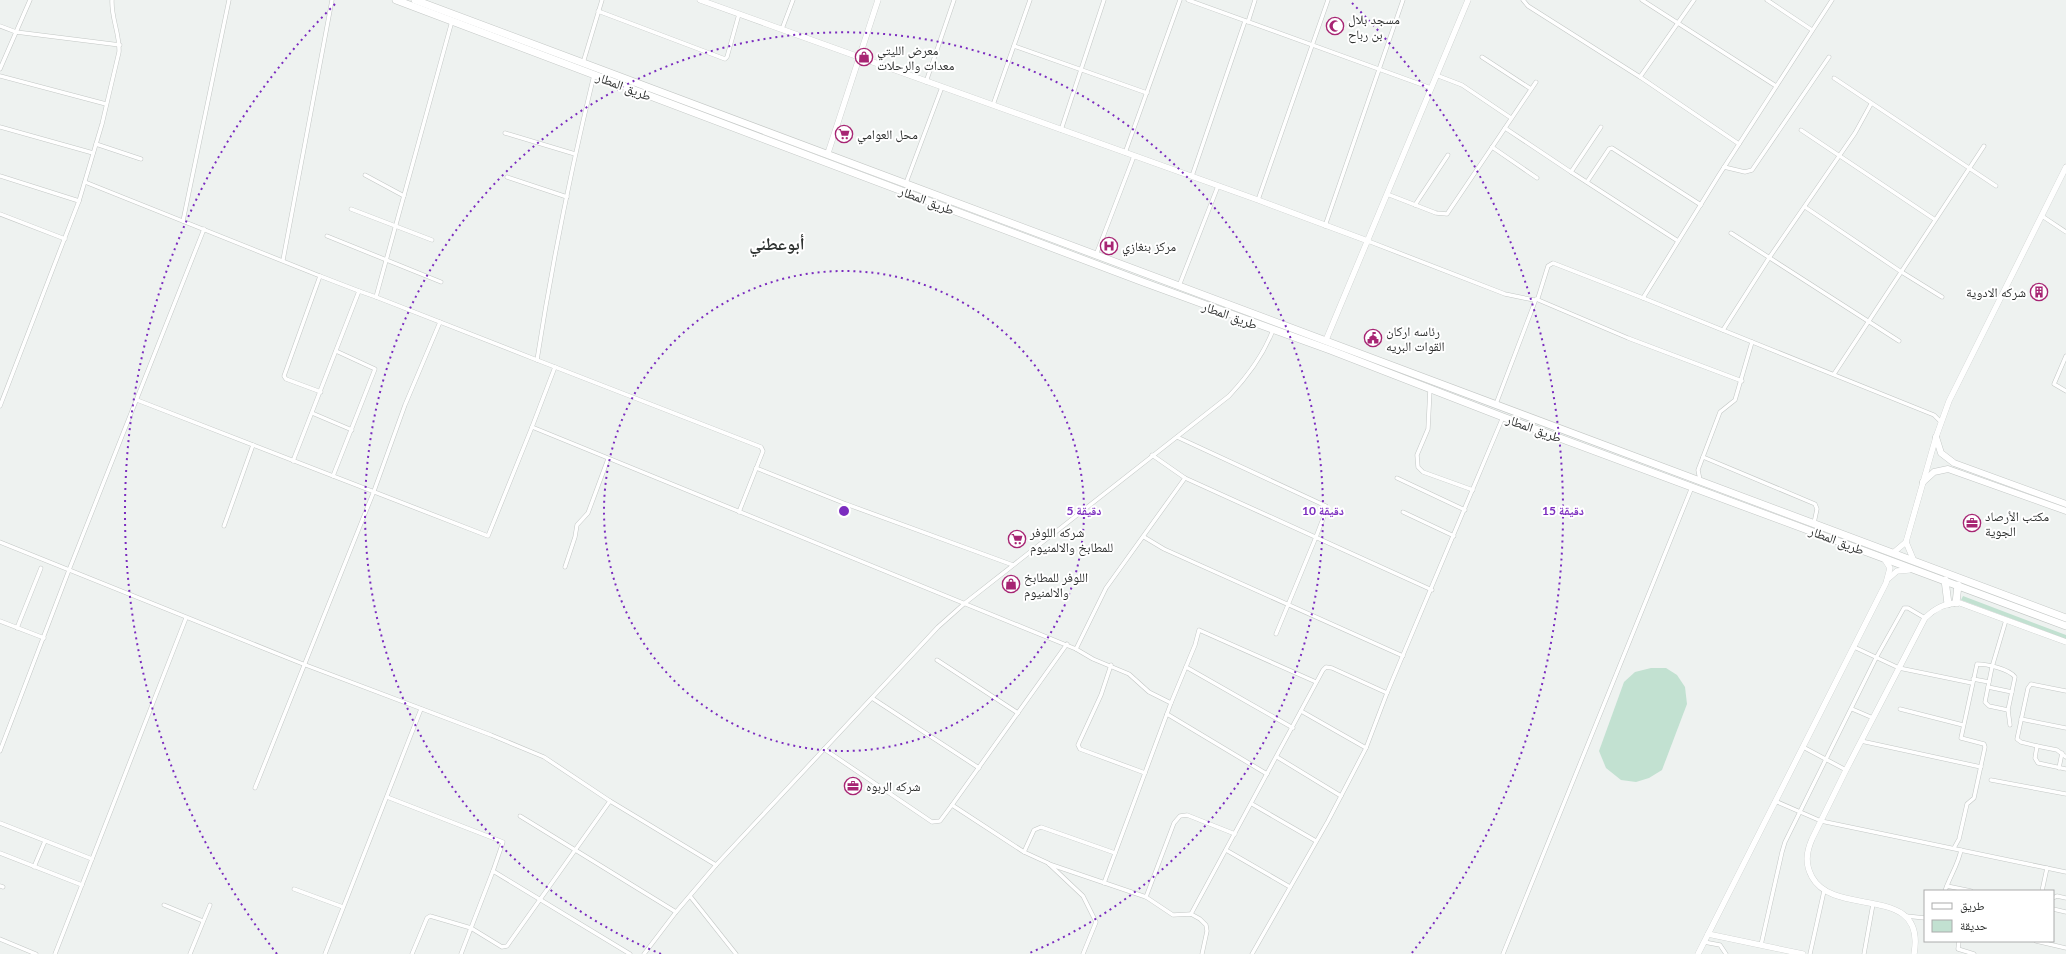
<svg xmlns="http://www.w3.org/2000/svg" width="2066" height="954" viewBox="0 0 2066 954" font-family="Lato,'Noto Naskh Arabic',sans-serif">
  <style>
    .green { fill: #c2e1d1 }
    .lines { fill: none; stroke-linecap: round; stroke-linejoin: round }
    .street-casing { stroke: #c3c7c5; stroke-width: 4.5 }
    .secondary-casing { stroke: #c3c7c5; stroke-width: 6 }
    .primary-casing { stroke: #c3c7c5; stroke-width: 7 }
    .highway-casing { stroke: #c3c7c5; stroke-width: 8 }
    .street { stroke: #fff; stroke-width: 3.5 }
    .secondary { stroke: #fff; stroke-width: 5.5 }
    .primary { stroke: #fff; stroke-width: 6 }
    .highway { stroke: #fff; stroke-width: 7 }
    .ring { fill: none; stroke: #7b2cbf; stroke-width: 2; stroke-dasharray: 2 4 }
    .labels { text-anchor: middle; stroke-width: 4; stroke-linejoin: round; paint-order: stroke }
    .poi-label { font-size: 13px; fill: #2e302f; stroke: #fff; text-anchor: start }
    .street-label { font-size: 13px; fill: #2e302f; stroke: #fff }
    .district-label { font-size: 17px; font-weight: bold; fill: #313533; stroke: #fff }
    .centre { fill: #7b2cbf; stroke: #fff; stroke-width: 2 }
    .ring-label { font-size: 12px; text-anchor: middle; font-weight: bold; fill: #7b2cbf; stroke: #fff; stroke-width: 4; stroke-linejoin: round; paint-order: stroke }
  </style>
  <rect width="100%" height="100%" fill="#eef2f0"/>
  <g class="green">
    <polygon points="1963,596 2066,635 2066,639 1961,600"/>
    <polygon points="1651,668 1666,668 1677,675 1685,687 1687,704 1662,770 1649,778 1636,782 1621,780 1606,768 1599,751 1624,682 1635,672"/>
  </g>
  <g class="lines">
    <defs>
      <g id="street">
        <polyline points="1188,0 1431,88"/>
        <polyline points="1523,0 1528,6 1640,77 1739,144"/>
        <polyline points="1642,0 1776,86"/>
        <polyline points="1767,0 1812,30"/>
        <polyline points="598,11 725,59 727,57 739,14"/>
        <polyline points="1248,22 1255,0"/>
        <polyline points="0,26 16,32 120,45"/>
        <polyline points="782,29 793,0"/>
        <polyline points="1014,46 1147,93"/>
        <polyline points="1482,57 1531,89"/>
        <polyline points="583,63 602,0"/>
        <polyline points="0,69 30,0"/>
        <polyline points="1436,75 1462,85 1511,118"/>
        <polyline points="0,76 106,104"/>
        <polyline points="1640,77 1694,0"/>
        <polyline points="1834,78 1996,186"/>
        <polyline points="926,82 954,0"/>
        <polyline points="993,105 1030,0"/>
        <polyline points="0,127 93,153"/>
        <polyline points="1601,127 1571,172 1678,241"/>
        <polyline points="1505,128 1536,82"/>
        <polyline points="1061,130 1104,0"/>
        <polyline points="1801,130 1934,219"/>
        <polyline points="505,133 575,154"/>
        <polyline points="96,144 141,159"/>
        <polyline points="1492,147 1537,178"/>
        <polyline points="1125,153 1180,0"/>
        <polyline points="1724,167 1745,172 1752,170 1829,57"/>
        <polyline points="365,175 404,196"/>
        <polyline points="0,176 79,201"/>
        <polyline points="1192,176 1245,21"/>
        <polyline points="507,177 567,197"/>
        <polyline points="85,182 320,276"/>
        <polyline points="1587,182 1609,149 1612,148 1701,205"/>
        <polyline points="906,183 942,87"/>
        <polyline points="1387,194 1436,213 1447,214 1505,128 1571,172"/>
        <polyline points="1258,200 1328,0"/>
        <polyline points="1415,205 1448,155"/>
        <polyline points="1805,207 1900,271 1942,297"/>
        <polyline points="351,209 432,240"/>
        <polyline points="0,214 65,239"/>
        <polyline points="2042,216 2066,232"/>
        <polyline points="183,221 229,0"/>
        <polyline points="1325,226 1403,0"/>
        <polyline points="1731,233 1899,341"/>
        <polyline points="327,236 441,282"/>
        <polyline points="1368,241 1505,294 1534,300"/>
        <polyline points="1096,255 1134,156"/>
        <polyline points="283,260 332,0"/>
        <polyline points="1179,286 1218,186"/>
        <polyline points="376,297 537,360"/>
        <polyline points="1538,298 1548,266 1553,263 1643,298 1934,415 1941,422"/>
        <polyline points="1643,298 1719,175 1832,0"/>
        <polyline points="1723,330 1769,258 1855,133 1871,104"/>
        <polyline points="2066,356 2054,384 2066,391"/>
        <path d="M555,367L537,360C552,264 571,169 594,75"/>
        <polyline points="1834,374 1984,146"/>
        <polyline points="1430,389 1428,429 1417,455 1418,467 1423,472 1473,490"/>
        <polyline points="321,392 286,379 284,376 320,276 359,291"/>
        <polyline points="137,400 488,536 532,427 1076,649 1106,588 1185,478"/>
        <polyline points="1496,404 1536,299 1628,338 1742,381"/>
        <path d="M0,406L79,201L102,124L119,52C120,34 111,18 112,0"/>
        <polyline points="312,413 352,430"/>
        <polyline points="532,427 555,367 761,447 763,451 739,512"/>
        <polyline points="1177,437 1326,506 1326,511 1316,537 1276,634"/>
        <polyline points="1152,455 1185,478 1432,590"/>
        <polyline points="1703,457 1815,504 1817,509 1814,523"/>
        <polyline points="293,461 359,291 376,297 452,21"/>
        <polyline points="756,468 846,504 1013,565"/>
        <polyline points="333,476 375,369 336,351"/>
        <polyline points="1397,478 1465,510"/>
        <polyline points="1700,480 1698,470 1720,412 1735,400 1752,342"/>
        <polyline points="1403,512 1454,536"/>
        <polyline points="224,526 253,445"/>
        <polyline points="1144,537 1164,549 1403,656"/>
        <polyline points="0,542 303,664 491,735 544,757 610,801 716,865"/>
        <polyline points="565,567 575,537 577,525 588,513 608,459"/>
        <polyline points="2006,620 1992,667 1985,702 1989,706 2008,710"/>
        <polyline points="0,621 44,638"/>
        <polyline points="17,628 41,568"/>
        <polyline points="1067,644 952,805 1024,852 1048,863 1083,896 1096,922 1083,954"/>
        <polyline points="1854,647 1899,668 1972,683"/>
        <polyline points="1076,649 1093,659 1129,674 1149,692 1171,703"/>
        <polyline points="937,660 1018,713"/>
        <polyline points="1111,665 1101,695 1078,745 1080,749 1145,773"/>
        <polyline points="1186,667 1293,728"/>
        <polyline points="1973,679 1989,682"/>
        <polyline points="1988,687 2012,692"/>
        <polyline points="872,698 979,768"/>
        <polyline points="1852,709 1873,718"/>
        <polyline points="1900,709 1963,725"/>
        <polyline points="1301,711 1366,748"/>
        <polyline points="1167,714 1267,774"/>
        <polyline points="2021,719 2066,728"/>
        <polyline points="1861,741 1981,767"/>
        <polyline points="2037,746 2021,742 2017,739 2028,688 2031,684 2066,691"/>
        <polyline points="1803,747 1846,770"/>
        <polyline points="824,749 932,822 940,821 952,805"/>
        <polyline points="0,751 69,570 204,229"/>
        <polyline points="1277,757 1341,796"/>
        <polyline points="2066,757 2057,750 2037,746 2035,758 2038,763 2066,769"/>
        <polyline points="2059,768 2062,753"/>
        <polyline points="1991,780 2066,794"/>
        <polyline points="255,788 374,491 405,405 440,322"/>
        <polyline points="387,797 503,842 493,871"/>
        <polyline points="1775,801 1821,821 2066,872"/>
        <polyline points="1252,804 1316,841"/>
        <polyline points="520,816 676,912"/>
        <polyline points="0,823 92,859"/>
        <path d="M1954,848L1959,839L1967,804L1974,798L1985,747L1984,744L1961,738L1977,664C1987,664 2009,669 2015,677L2008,710L2010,725"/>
        <polyline points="1226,850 1290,887"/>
        <polyline points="1024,852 1034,830 1041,827 1115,853"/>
        <polyline points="0,853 82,885"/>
        <polyline points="1049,864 1146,897 1173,915 1191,914 1200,919 1206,925 1207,931 1202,954"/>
        <polyline points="34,867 45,841"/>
        <polyline points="1104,883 1171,703 1195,645 1199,630 1316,682"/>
        <polyline points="0,886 3,887"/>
        <polyline points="1947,886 1971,891"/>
        <polyline points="294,889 343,907"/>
        <path d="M1945,891C1950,876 1958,865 1961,850"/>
        <polyline points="2042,891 2047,868"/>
        <polyline points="690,896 736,954"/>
        <polyline points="1146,897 1174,823 1180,816 1187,815 1235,834"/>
        <polyline points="2053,898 2057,896 2066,898"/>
        <polyline points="164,905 203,921"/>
        <polyline points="2053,909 2066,912"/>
        <polyline points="1191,914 1323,670 1326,667 1332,668 1387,693"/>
        <polyline points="1906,916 1925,918"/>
        <polyline points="0,939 36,954"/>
        <polyline points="1959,941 1958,949 1974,954"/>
        <polyline points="2036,941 2066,948"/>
        <polyline points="1704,942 1720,945 1726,954"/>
        <polyline points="1761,945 1782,852 1785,842 1876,658 1904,608 1908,608 1925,618"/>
        <polyline points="55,954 186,618"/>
        <polyline points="190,954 210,905"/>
        <polyline points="325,954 421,709"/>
        <polyline points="412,954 427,918 430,916 471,928 502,947 507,946 610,801"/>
        <polyline points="461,954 493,871 630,954"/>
        <path d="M644,954L676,912L716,865L938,627L965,603L1229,396C1248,376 1263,356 1273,330"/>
        <polyline points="1252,954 1328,821 1366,748 1387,693 1503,417"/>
        <polyline points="1503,954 1692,487"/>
        <polyline points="1810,954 1824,891"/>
        <polyline points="1864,954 1873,904"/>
      </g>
      <g id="secondary">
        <polyline points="700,0 1258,200 1368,241"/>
        <polyline points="828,153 878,0"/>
        <polyline points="1326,340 1468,0"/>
        <polyline points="1906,542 1914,561"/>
        <polyline points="1893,553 1906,542 1936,437 1949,401 2066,167"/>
        <polyline points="1889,578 1897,571 1909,570"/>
        <polyline points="1708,934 1803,954"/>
        <polyline points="1698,954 1886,583 1890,568 1885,560"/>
        <path d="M1914,954C1927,882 1835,919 1812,877C1805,864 1806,853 1812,839L1846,770L1925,618C1934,609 1946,602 1960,603L2066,642"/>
      </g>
      <g id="primary">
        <polyline points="1936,437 1941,453 1954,463 2066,504"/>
        <polyline points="1923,482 1934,472 1948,469 2066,511"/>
      </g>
      <g id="highway">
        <polyline points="396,0 1143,282 1330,350 1503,417 2066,626"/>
        <polyline points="415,0 2066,618"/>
        <polyline points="1945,580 1948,604"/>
        <polyline points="1956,603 1958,585"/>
      </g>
    </defs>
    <use href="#street" class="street-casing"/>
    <use href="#secondary" class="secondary-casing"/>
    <use href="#primary" class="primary-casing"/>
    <use href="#highway" class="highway-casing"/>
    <use href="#street" class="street"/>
    <use href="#secondary" class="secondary"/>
    <use href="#primary" class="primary"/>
    <use href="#highway" class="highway"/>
  </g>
  <g class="ring">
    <circle cx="844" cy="511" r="240"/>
    <path d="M661 954A479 479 0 1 1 1027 954"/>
    <path d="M277 954A719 719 0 0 1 336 3M1352 3A719 719 0 0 1 1411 954"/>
  </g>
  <defs>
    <symbol id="mosque-ring" viewBox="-11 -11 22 22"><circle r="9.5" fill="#fff" stroke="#a72573" stroke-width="1.5"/><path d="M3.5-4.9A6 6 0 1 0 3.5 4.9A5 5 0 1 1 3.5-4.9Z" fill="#a72573"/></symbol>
    <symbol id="shop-ring" viewBox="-11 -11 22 22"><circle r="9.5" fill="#fff" stroke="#a72573" stroke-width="1.5"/><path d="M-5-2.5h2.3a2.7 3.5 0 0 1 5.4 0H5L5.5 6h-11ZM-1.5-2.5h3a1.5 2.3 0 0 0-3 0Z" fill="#a72573"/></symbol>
    <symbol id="supermarket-ring" viewBox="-11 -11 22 22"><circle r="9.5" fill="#fff" stroke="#a72573" stroke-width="1.5"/><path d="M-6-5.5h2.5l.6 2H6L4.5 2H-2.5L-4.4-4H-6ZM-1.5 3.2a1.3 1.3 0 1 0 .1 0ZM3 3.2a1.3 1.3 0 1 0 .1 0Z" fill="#a72573"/></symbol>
    <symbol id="hospital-ring" viewBox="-11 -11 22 22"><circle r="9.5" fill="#fff" stroke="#a72573" stroke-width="1.5"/><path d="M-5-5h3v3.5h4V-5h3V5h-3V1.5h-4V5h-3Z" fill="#a72573"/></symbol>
    <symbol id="building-ring" viewBox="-11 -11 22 22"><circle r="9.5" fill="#fff" stroke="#a72573" stroke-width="1.5"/><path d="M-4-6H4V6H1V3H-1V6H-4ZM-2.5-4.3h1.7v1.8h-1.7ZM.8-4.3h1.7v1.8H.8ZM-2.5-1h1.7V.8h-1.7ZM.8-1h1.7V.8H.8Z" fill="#a72573"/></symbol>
    <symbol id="civic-ring" viewBox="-11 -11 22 22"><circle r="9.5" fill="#fff" stroke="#a72573" stroke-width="1.5"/><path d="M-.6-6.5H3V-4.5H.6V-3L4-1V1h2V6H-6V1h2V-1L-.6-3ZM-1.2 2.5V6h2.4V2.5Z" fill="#a72573"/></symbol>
    <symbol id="office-ring" viewBox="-11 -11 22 22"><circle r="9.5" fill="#fff" stroke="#a72573" stroke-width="1.5"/><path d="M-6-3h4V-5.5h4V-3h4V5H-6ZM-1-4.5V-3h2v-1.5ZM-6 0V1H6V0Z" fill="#a72573"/></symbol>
  </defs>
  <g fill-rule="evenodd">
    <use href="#mosque-ring" x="1325" y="16" width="20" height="20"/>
    <use href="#shop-ring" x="854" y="47" width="20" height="20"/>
    <use href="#supermarket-ring" x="834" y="124" width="20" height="20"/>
    <use href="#hospital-ring" x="1099" y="236" width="20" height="20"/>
    <use href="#building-ring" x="2029" y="282" width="20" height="20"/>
    <use href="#civic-ring" x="1363" y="328" width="20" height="20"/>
    <use href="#office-ring" x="1962" y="513" width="20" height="20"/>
    <use href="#supermarket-ring" x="1007" y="529" width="20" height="20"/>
    <use href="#shop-ring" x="1001" y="574" width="20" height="20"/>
    <use href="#office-ring" x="843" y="776" width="20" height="20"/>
  </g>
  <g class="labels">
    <g class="poi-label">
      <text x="1348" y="24">مسجد بلال<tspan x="1348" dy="15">بن رباح</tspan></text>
      <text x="877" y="55">معرض الليتي<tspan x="877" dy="15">معدات والرحلات</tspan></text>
      <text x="857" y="139">محل العوامي</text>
      <text x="1122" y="251">مركز بنغازي</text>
      <text x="2026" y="297" text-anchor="end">شركه الادوية</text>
      <text x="1386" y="336">رئاسه اركان<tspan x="1386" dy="15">القوات البريه</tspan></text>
      <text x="1985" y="521">مكتب الأرصاد<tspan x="1985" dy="15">الجوية</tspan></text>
      <text x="1030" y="537">شركه اللوفر<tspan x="1030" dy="15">للمطابخ والالمنيوم</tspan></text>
      <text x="1024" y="582">اللوفر للمطابخ<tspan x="1024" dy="15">والالمنيوم</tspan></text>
      <text x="866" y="791">شركه الربوه</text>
    </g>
    <g class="street-label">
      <text transform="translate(624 86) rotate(21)" y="5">طريق المطار</text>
      <text transform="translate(927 200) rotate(21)" y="5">طريق المطار</text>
      <text transform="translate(1230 315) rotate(20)" y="5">طريق المطار</text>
      <text transform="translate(1534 428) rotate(20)" y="5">طريق المطار</text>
      <text transform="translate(1837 540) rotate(21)" y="5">طريق المطار</text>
    </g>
    <g class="district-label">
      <text x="777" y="250">أبوعطني</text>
    </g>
  </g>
  <circle cx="844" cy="511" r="6" class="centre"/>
  <g class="ring-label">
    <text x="1084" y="515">5 دقيقة</text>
    <text x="1323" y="515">10 دقيقة</text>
    <text x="1563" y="515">15 دقيقة</text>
  </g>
  <rect x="1924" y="890" width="130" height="52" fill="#ffffff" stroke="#abacac"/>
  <rect x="1932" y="903" width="20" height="6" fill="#ffffff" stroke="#abacac"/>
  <text x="1960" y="910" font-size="12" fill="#2e302f">طريق</text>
  <rect x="1932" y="920" width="20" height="12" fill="#c2e1d1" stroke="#abacac"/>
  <text x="1960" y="930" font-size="12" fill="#2e302f">حديقة</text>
</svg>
